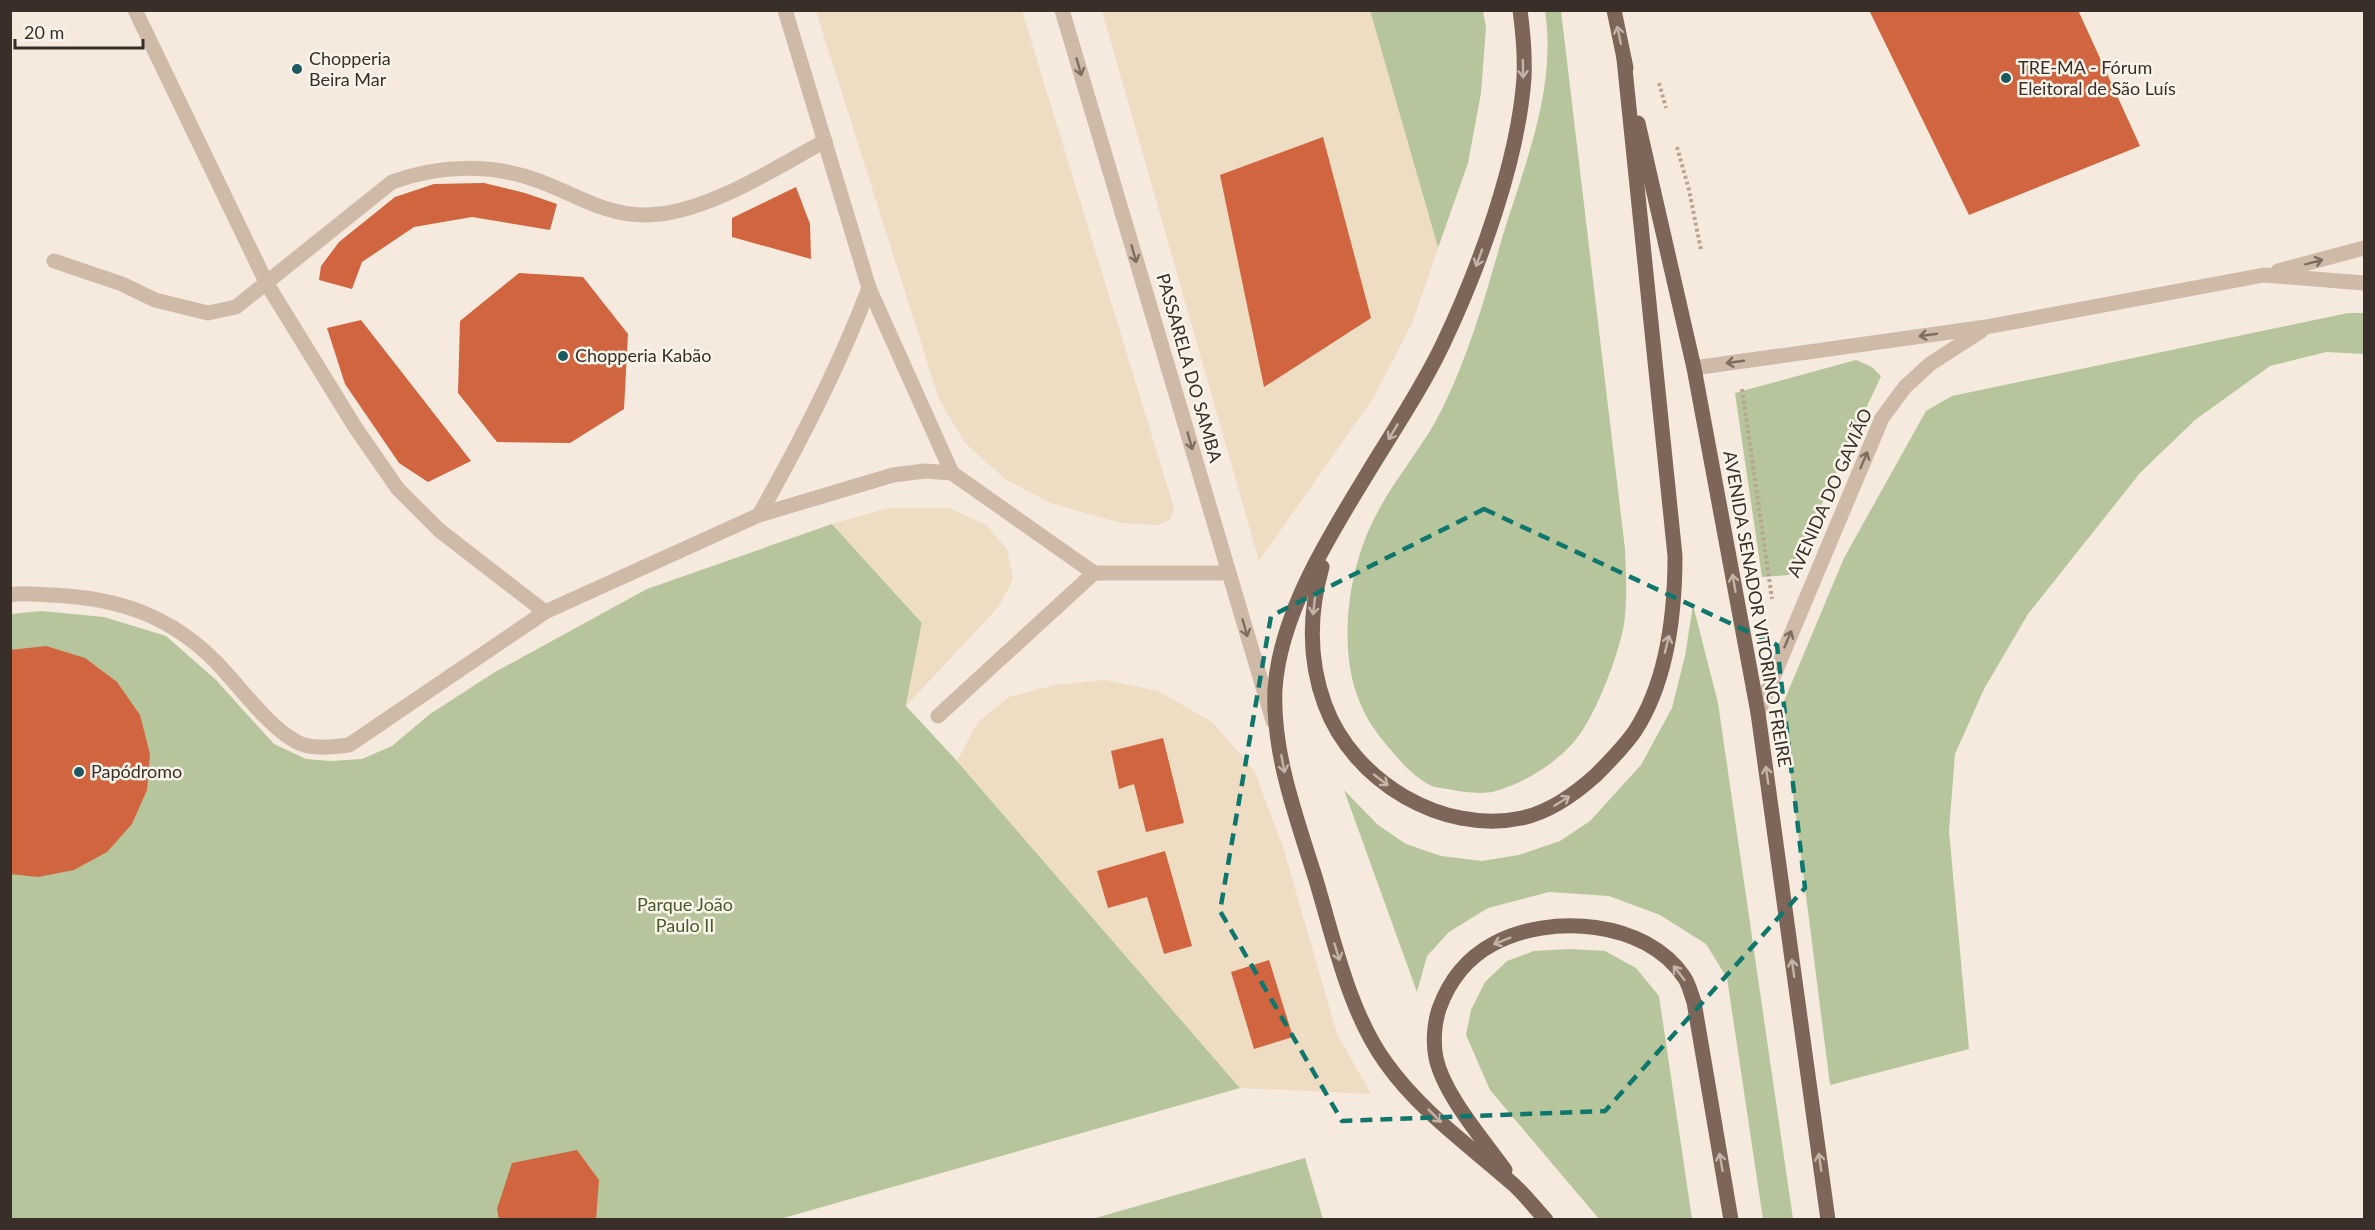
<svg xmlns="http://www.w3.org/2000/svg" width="2375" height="1230" viewBox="0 0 2375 1230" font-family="Lato,sans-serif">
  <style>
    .green { fill: #b6c59b }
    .plaza { fill: #eedcc3 }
    .building { fill: #d1653f }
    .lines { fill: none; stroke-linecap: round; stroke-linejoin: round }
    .path { stroke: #baa491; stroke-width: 4; stroke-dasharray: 3 3; stroke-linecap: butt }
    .service { stroke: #cebaa7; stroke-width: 15 }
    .tertiary { stroke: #cebaa7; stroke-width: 15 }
    .primary { stroke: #7d6558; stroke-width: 15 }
    .oneway { stroke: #c2b4a8 }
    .oneway2 { stroke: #7d6d61 }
    .marked { fill: none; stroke: #0f766e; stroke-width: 4.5; stroke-dasharray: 12 8; stroke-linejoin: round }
    .poi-dot { fill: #1a5a60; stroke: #fbf4ea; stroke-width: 2 }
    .labels { text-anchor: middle; stroke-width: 5; stroke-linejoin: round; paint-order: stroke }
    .poi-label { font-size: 18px; fill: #3a2e28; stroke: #fbf4ea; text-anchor: start }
    .street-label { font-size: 18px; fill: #3a2e28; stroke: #fbf4ea }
    .park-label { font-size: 18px; fill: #485b2a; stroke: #fbf4ea }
  </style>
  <rect width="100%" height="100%" fill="#f5eadd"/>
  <g class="green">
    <polygon points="1370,11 1483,11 1486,28 1481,93 1468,163 1438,248"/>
    <path d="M1545,11H1561L1625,549C1626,580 1629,615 1619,645C1611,673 1592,722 1573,743C1553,765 1524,783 1496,791C1481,795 1463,792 1448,789C1442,788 1435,788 1430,785C1414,777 1402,763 1390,749C1375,732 1363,714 1356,692C1339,641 1349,569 1373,521C1392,481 1424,447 1443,407C1470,352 1486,294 1503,235C1525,164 1557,87 1545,11Z"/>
    <polygon points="2348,313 2364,313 2364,354 2326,352 2270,366 2195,420 2140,473 2028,614 1984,689 1955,754 1949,831 1969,1049 1830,1085 1782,706 1844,558 1926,411 1952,396"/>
    <polygon points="1856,360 1872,367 1881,376 1789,575 1762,577 1735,393"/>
    <polygon points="832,524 922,623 906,706 957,761 1240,1088 780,1219 11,1220 11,614 41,611 104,617 166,636 216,680 274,744 306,759 331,761 362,759 392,746 430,714 495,672 647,589"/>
    <polygon points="1693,605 1718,703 1793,1219 1763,1219 1727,978 1706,944 1660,915 1609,896 1549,892 1488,908 1449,932 1427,956 1417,992 1344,790 1378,825 1406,844 1441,856 1482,861 1519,855 1560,841 1590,821 1641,765 1672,708 1685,656"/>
    <polygon points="1569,949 1605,951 1636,968 1659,996 1692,1219 1599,1219 1490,1090 1466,1035 1471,1010 1485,982 1507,961 1534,951"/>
    <polygon points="1305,1158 1323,1219 1092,1219"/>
  </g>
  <g class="plaza">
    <polygon points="816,11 1022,11 1170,495 1174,509 1170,520 1158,525 1121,523 1053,504 1005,479 965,443 939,399"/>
    <polygon points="1102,11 1370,11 1438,248 1413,321 1374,397 1259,561"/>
    <polygon points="888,508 949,508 986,525 1007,549 1013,579 999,606 906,706 922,622 832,524"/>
    <polygon points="1105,680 1158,691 1212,722 1254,770 1283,847 1337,1034 1371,1094 1240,1088 957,761 978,722 1009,697 1055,685"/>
  </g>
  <g class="building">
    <polygon points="1869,10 2078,10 2140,146 1969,215"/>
    <polygon points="1323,137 1371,318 1264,387 1220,175"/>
    <polygon points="484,183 525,193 557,204 550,230 472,217 414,227 362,262 352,289 319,280 321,266 339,242 395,197 434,184"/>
    <polygon points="796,187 810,224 811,259 732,237 732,218"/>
    <polygon points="519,273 583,277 628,334 624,409 570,443 497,442 458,393 460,321"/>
    <polygon points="361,320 471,461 428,482 399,463 345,384 327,328"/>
    <polygon points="46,646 85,658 117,682 140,715 150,754 147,790 132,824 107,852 74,870 38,877 10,874 10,650"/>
    <polygon points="1163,738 1184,823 1146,832 1134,784 1119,789 1111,751"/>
    <polygon points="1165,851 1192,946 1164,954 1147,897 1108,908 1097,871"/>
    <polygon points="1269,960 1293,1037 1254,1049 1231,972"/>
    <polygon points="577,1150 599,1180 596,1220 499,1220 497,1209 512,1163"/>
  </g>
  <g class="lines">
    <g class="path">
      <polyline points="1659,83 1666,108"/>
      <polyline points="1677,147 1689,190 1701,250"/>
      <polyline points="1742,389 1772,599"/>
    </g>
    <g class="service">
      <polyline points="135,10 267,284 355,427 398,489 439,530 545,612"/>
      <polyline points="785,10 869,288 952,473"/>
      <polyline points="1062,10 1273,721"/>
      <path d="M54,261L122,284L155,300L208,313L236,307L392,182C438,165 492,163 539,181C577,195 604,215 646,215C704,215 775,168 825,141"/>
      <path d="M759,515C801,441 839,367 869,288"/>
      <path d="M10,595C24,592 38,595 52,595C118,598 170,615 217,663C240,687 266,724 295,741C310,750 332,747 349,745L545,612L759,515L893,475L925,471L952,473L1094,573H1229"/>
      <polyline points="938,716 1094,573"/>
    </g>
    <g class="tertiary">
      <polyline points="2278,271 2364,248"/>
      <polyline points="1694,368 1986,327 2264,275 2364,283"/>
      <polyline points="1758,713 1882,418 1905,387 1930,364 1981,331"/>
    </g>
    <g class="primary">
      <path d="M1520,10C1523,32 1525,56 1524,78C1518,162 1479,268 1443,344C1424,384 1399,422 1375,461C1335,527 1280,610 1275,689C1272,753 1297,819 1316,880C1334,940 1349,1012 1386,1063C1420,1111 1470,1146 1514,1185C1525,1195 1535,1208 1546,1220"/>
      <polyline points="1614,10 1626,68"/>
      <polyline points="1638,123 1694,368 1758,713 1828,1220"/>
      <path d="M1322,567C1309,613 1308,659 1325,705C1353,781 1442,835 1522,818C1550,812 1575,794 1596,775C1610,761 1624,747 1635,731C1668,680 1675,614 1675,556L1624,59"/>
      <path d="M1505,1170C1483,1139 1444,1095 1436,1058C1433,1043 1434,1024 1439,1009C1449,981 1467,958 1493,944C1550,913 1646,920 1684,977C1689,984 1691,994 1694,1002L1731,1220"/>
    </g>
  </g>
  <defs><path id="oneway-shaft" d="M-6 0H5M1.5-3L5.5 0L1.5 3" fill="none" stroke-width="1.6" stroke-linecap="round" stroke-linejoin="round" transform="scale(1.5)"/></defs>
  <g class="oneway">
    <use href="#oneway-shaft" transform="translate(1619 35) rotate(-102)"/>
    <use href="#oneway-shaft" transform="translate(1523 69) rotate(89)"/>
    <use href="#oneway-shaft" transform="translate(1479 258) rotate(110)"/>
    <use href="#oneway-shaft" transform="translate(1393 432) rotate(121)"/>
    <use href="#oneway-shaft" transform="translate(1734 583) rotate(-100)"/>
    <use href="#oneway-shaft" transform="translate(1314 606) rotate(97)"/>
    <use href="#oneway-shaft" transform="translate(1667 644) rotate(-76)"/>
    <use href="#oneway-shaft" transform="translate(1283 764) rotate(79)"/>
    <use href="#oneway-shaft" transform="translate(1767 775) rotate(-98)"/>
    <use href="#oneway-shaft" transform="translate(1381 780) rotate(38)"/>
    <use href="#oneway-shaft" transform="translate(1562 801) rotate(-32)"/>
    <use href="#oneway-shaft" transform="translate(1502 941) rotate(158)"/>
    <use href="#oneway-shaft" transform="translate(1337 952) rotate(73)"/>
    <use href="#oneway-shaft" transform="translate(1793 968) rotate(-98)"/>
    <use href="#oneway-shaft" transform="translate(1679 973) rotate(-128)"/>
    <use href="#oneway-shaft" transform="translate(1435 1116) rotate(45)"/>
    <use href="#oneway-shaft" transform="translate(1721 1162) rotate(-100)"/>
    <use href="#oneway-shaft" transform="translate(1820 1162) rotate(-98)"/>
  </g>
  <g class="oneway2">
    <use href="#oneway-shaft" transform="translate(1079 67) rotate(74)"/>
    <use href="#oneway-shaft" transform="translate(1134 254) rotate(74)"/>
    <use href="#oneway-shaft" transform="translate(2314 262) rotate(-15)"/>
    <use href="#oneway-shaft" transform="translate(1928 335) rotate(172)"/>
    <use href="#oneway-shaft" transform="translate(1735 362) rotate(172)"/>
    <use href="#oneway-shaft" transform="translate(1190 441) rotate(74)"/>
    <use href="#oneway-shaft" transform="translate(1864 460) rotate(-67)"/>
    <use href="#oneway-shaft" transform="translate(1245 628) rotate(74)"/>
    <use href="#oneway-shaft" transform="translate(1788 639) rotate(-67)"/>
  </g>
  <path class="marked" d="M1484,509L1777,645L1805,888L1605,1111L1342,1121L1220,911L1271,616Z"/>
  <g class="poi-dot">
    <circle cx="297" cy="69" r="6"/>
    <circle cx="2006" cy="78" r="6"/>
    <circle cx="563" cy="356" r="6"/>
    <circle cx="79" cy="772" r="6"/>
  </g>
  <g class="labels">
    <g class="poi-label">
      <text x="309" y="65">Chopperia<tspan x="309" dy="21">Beira Mar</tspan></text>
      <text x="2018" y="74">TRE-MA - Fórum<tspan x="2018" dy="21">Eleitoral de São Luís</tspan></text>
      <text x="575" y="362">Chopperia Kabão</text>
      <text x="91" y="778">Papódromo</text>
    </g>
    <g class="street-label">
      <text transform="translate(1189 368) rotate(74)" y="6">PASSARELA DO SAMBA</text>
      <text transform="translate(1830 493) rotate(-66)" y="6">AVENIDA DO GAVIÃO</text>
      <text transform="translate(1757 609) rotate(80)" y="6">AVENIDA SENADOR VITORINO FREIRE</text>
    </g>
    <g class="park-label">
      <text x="685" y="911">Parque João<tspan x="685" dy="21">Paulo II</tspan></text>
    </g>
  </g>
  <rect width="2375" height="1230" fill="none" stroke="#3a2e28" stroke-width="24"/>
  <path d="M15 39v9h128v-9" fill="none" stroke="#3a2e28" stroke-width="3"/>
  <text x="24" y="39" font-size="18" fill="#3a2e28" stroke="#fbf4ea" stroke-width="4.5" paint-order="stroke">20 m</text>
</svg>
